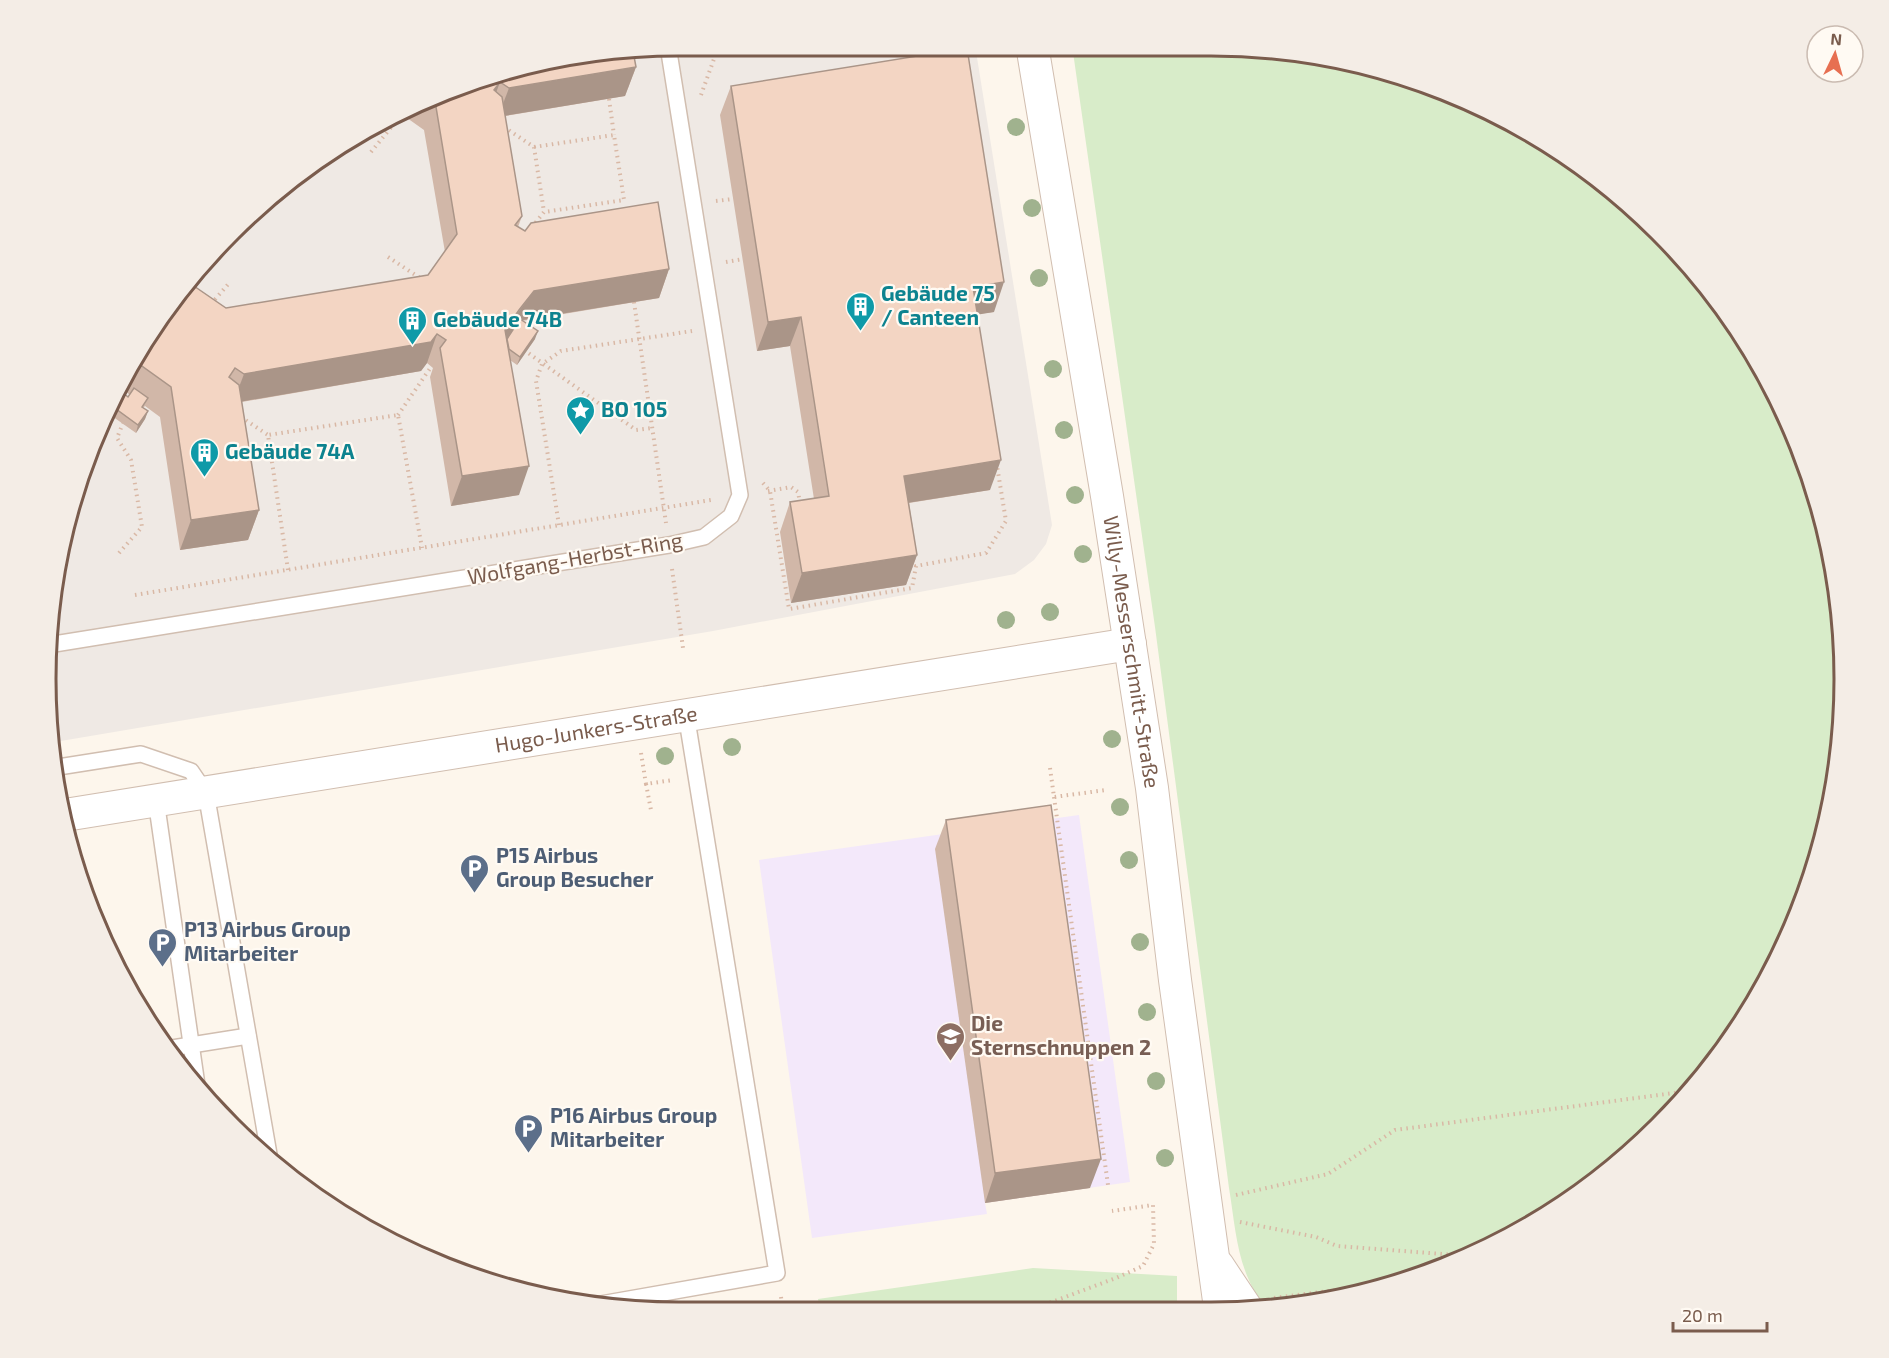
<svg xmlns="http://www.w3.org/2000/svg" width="1889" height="1358" viewBox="0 0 1889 1358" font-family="'Exo 2',sans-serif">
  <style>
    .industrial { fill: #efe9e4 }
    .education { fill: #f3e8fa }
    .green { fill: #d8ecc9 }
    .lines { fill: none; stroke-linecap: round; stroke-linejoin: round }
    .service-casing { stroke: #d1beb0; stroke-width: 18 }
    .minor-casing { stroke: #d1beb0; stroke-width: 34 }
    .path { stroke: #d9b8a5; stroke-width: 4; stroke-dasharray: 1.5 4.5; stroke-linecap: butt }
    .service { stroke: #fff; stroke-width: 15 }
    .minor { stroke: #fff; stroke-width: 32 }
    .tree { fill: #a0b28e }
    .wall { fill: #d1b7a8 }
    .shaded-wall { fill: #aa9588 }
    .building { fill: #f3d5c3; stroke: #aa9588; stroke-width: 1.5 }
    .labels { text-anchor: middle; stroke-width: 4.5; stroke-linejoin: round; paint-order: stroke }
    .culture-label { font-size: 21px; font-weight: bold; fill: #0d838f; stroke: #fffaf3; text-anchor: start }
    .street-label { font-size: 21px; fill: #7a5c4d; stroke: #fffaf3 }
    .service-label { font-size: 21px; font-weight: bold; fill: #4e5e75; stroke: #fffaf3; text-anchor: start }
    .education-label { font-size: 21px; font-weight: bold; fill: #785e54; stroke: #fffaf3; text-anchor: start }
    .rim { fill: none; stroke: #7a5c4d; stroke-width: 3 }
  </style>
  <rect width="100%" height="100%" fill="#fdf6ec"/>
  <polygon class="industrial" points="679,45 975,45 1052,525 1046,544 1034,560 1015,574 713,631 49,743 45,679 57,556 110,399 203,261 327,152 436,93 515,67"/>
  <polygon class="education" points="1079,815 1130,1182 985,1203 987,1214 812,1238 759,860"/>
  <g class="green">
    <path d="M1072,45H1210L1334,57L1452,93L1527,130L1628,202L1687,261L1759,362L1810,476L1839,597L1843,721L1822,843L1778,960L1713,1065L1628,1156L1490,1248L1374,1291L1293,1308H1267C1237,1275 1236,1230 1229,1188L1155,627Z"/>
    <polygon points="1033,1268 1177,1276 1177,1308 820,1310 818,1299"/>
  </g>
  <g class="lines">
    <defs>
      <g id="service">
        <polyline points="48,645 669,545 704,537 731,516 740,495 668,46"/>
        <polyline points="52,768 141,754 191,771 206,793 270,1160"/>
        <polyline points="156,800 198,1092"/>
        <polyline points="166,1049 248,1036"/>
        <polyline points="595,1305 777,1273 686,714"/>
      </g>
      <g id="minor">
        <path id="s1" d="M1032,45L1107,496L1152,788L1175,980L1220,1308"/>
        <path id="s2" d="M65,815L1130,644"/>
        <polyline points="1218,1266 1246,1308"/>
      </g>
    </defs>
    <use href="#service" class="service-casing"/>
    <use href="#minor" class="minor-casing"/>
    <g class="path">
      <polyline points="701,95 719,45"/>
      <polyline points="609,99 614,135"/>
      <polyline points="504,127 534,147 544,212 533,226"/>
      <polyline points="534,147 614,135 624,200 544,212"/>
      <polyline points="371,152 402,114"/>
      <polyline points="716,201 733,199"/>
      <polyline points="388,257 420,278"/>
      <polyline points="726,262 743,259"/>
      <polyline points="634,302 666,523"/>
      <polyline points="211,304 230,282"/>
      <polyline points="524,350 636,430 652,428"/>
      <polyline points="398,415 431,367"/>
      <polyline points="241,417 268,435"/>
      <polyline points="763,483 770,491 789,609 912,588 916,566 986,553 1006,521 997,466"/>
      <polyline points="768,491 791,487 798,492 800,503"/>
      <polyline points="559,525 536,381 542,364 561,351 692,331"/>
      <polyline points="119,553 142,527 131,460 117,438 123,423"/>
      <polyline points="672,569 683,648"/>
      <polyline points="288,570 268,435 398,415 422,548"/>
      <polyline points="135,595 711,500"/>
      <polyline points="641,753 646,784 673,780"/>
      <polyline points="1050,768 1054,797 1106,790"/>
      <polyline points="646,784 651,810"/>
      <polyline points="1054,797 1108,1185"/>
      <polyline points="1236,1195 1328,1174 1395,1130 1689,1091"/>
      <polyline points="1240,1222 1316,1237 1337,1246 1469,1256"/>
      <polyline points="781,1297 783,1311"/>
      <polyline points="1274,1298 1360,1287 1388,1286"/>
      <polyline points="1033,1309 1116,1278 1143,1266 1154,1244 1153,1205 1112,1211"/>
    </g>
    <use href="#service" class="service"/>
    <use href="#minor" class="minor"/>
  </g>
  <g class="tree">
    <circle cx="1016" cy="127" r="9"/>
    <circle cx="1032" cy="208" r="9"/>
    <circle cx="1039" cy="278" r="9"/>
    <circle cx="1053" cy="369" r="9"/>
    <circle cx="1064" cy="430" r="9"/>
    <circle cx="1075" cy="495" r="9"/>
    <circle cx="1083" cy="554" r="9"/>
    <circle cx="1050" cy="612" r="9"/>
    <circle cx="1006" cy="620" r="9"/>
    <circle cx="1112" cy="739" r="9"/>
    <circle cx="732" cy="747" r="9"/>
    <circle cx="665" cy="756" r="9"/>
    <circle cx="1120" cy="807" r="9"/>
    <circle cx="1129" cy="860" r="9"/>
    <circle cx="1140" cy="942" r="9"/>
    <circle cx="1147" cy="1012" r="9"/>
    <circle cx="1156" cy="1081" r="9"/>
    <circle cx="1165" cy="1158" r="9"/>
  </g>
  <g class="wall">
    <polygon points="515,67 636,67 625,96 505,116 522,216 518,227 525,231 669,269 659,298 522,321 535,339 517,365 510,360 519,495 451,506 430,377 433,368 427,363 421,371 242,402 259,510 248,540 180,550 160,417 145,406 143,408 148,411 145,419 136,433 109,414 112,406 128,397 130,395 120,387 118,387 188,282 226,308 428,275 445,252 424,130 400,113 436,93"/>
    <polygon points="731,86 994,312 978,314 990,490 909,503 917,555 906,585 791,603 780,532 790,502 814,499 790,346 757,351 720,115"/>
    <polygon points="946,820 1090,1188 985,1203 935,849"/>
  </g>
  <g class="shaded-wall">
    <polygon points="636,67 625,96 498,117 509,88"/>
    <polygon points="500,82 489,112 494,90"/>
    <polygon points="669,269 659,298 523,320 504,346 505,330 534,291"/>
    <polygon points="1004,282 994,312 963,317 973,287"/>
    <polygon points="801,317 790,346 757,351 768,322"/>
    <polygon points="538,331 535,339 517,365 520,357"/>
    <polygon points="437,334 427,363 421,371 233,403 244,374"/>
    <polygon points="148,411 145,419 136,433 138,425"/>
    <polygon points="1001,460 990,490 894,505 904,476"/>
    <polygon points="529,466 519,495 451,506 462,476"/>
    <polygon points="259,510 248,540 180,550 191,520"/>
    <polygon points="917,555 906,585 791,603 802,573"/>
    <polygon points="1101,1159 1090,1188 985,1203 995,1173"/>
  </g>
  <g class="building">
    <polygon points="967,48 1004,282 973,287 1001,460 904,476 917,555 802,573 790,502 829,496 801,317 768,322 731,86"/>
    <polygon points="633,51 636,67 509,88 500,82 494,90 502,97 522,216 515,225 525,231 531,223 658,202 669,269 534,291 519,310 505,330 529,466 462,476 440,348 446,340 437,334 431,342 337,358 244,374 235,368 229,377 239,385 259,510 191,520 171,387 135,361 188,282 226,308 428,275 457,234 435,101 430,97 436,93 515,67"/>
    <polygon points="520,319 538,331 520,357 509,349 507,339"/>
    <polygon points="134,388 148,398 142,407 148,411 138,425 112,406 122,392 128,397"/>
    <polygon points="1051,805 1101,1159 995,1173 946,820"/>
  </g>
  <defs>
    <symbol id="building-pin" viewBox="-11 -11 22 30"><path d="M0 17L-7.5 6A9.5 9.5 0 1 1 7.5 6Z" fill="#0f9aa8" stroke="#fffaf3"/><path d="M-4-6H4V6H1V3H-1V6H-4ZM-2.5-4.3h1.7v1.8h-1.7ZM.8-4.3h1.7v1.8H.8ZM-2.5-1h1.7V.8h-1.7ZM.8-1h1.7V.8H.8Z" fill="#fff"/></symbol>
    <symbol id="sight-pin" viewBox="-11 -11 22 30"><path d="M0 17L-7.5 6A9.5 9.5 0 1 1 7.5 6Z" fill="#0f9aa8" stroke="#fffaf3"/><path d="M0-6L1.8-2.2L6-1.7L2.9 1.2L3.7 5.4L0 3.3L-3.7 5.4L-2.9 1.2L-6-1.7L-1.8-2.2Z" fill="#fff"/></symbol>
    <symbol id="parking-pin" viewBox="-11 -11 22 30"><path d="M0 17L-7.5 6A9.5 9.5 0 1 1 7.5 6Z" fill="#5c6f8a" stroke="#fffaf3"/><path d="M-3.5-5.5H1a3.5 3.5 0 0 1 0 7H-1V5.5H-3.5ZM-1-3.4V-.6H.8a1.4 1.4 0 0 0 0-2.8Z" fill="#fff"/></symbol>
    <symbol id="school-pin" viewBox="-11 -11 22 30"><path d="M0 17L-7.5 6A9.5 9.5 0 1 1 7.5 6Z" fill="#8d6e63" stroke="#fffaf3"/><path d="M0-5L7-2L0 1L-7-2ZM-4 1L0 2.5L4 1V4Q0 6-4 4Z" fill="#fff"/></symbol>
  </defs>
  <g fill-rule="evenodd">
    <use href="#building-pin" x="844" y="290" width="33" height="45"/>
    <use href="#building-pin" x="396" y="304" width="33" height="45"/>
    <use href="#sight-pin" x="564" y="394" width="33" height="45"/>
    <use href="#building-pin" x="188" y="436" width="33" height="45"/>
    <use href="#parking-pin" x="458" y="852" width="33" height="45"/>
    <use href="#parking-pin" x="146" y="926" width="33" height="45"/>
    <use href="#school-pin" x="934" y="1020" width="33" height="45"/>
    <use href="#parking-pin" x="512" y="1112" width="33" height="45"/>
  </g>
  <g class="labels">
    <g class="culture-label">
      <text x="881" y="301">Gebäude 75<tspan x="881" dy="24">/ Canteen</tspan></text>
      <text x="433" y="327">Gebäude 74B</text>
      <text x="601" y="417">BO 105</text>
      <text x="225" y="459">Gebäude 74A</text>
    </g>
    <g class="street-label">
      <text transform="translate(575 559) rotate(-10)" y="7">Wolfgang-Herbst-Ring</text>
      <text dy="7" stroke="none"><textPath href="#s1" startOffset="615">Willy-Messerschmitt-Straße</textPath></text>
      <text dy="7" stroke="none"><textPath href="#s2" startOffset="538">Hugo-Junkers-Straße</textPath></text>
    </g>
    <g class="service-label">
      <text x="496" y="863">P15 Airbus<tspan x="496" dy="24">Group Besucher</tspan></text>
      <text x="184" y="937">P13 Airbus Group<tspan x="184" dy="24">Mitarbeiter</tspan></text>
      <text x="550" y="1123">P16 Airbus Group<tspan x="550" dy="24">Mitarbeiter</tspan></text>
    </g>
    <g class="education-label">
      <text x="971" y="1031">Die<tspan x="971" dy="24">Sternschnuppen 2</tspan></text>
    </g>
  </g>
  <path d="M0 0H1889V1358H0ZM679 56H1211A623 623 0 0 1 1834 679V679A623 623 0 0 1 1211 1302H679A623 623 0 0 1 56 679V679A623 623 0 0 1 679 56Z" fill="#f4ede6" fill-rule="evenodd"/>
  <path class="rim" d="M679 56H1211A623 623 0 0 1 1834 679V679A623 623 0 0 1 1211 1302H679A623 623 0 0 1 56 679V679A623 623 0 0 1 679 56Z"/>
  <g transform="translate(1835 54) rotate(5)"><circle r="28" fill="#fffaf3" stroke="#cabbb1" stroke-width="1.5"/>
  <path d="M0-4.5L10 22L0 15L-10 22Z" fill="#e76f51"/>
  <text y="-9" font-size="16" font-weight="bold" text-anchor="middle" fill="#7a5c4d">N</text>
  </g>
  <path d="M1673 1322v9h94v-9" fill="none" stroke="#7a5c4d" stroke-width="3"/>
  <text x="1682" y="1322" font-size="18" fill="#7a5c4d" stroke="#fffaf3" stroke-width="4.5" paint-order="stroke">20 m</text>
</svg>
